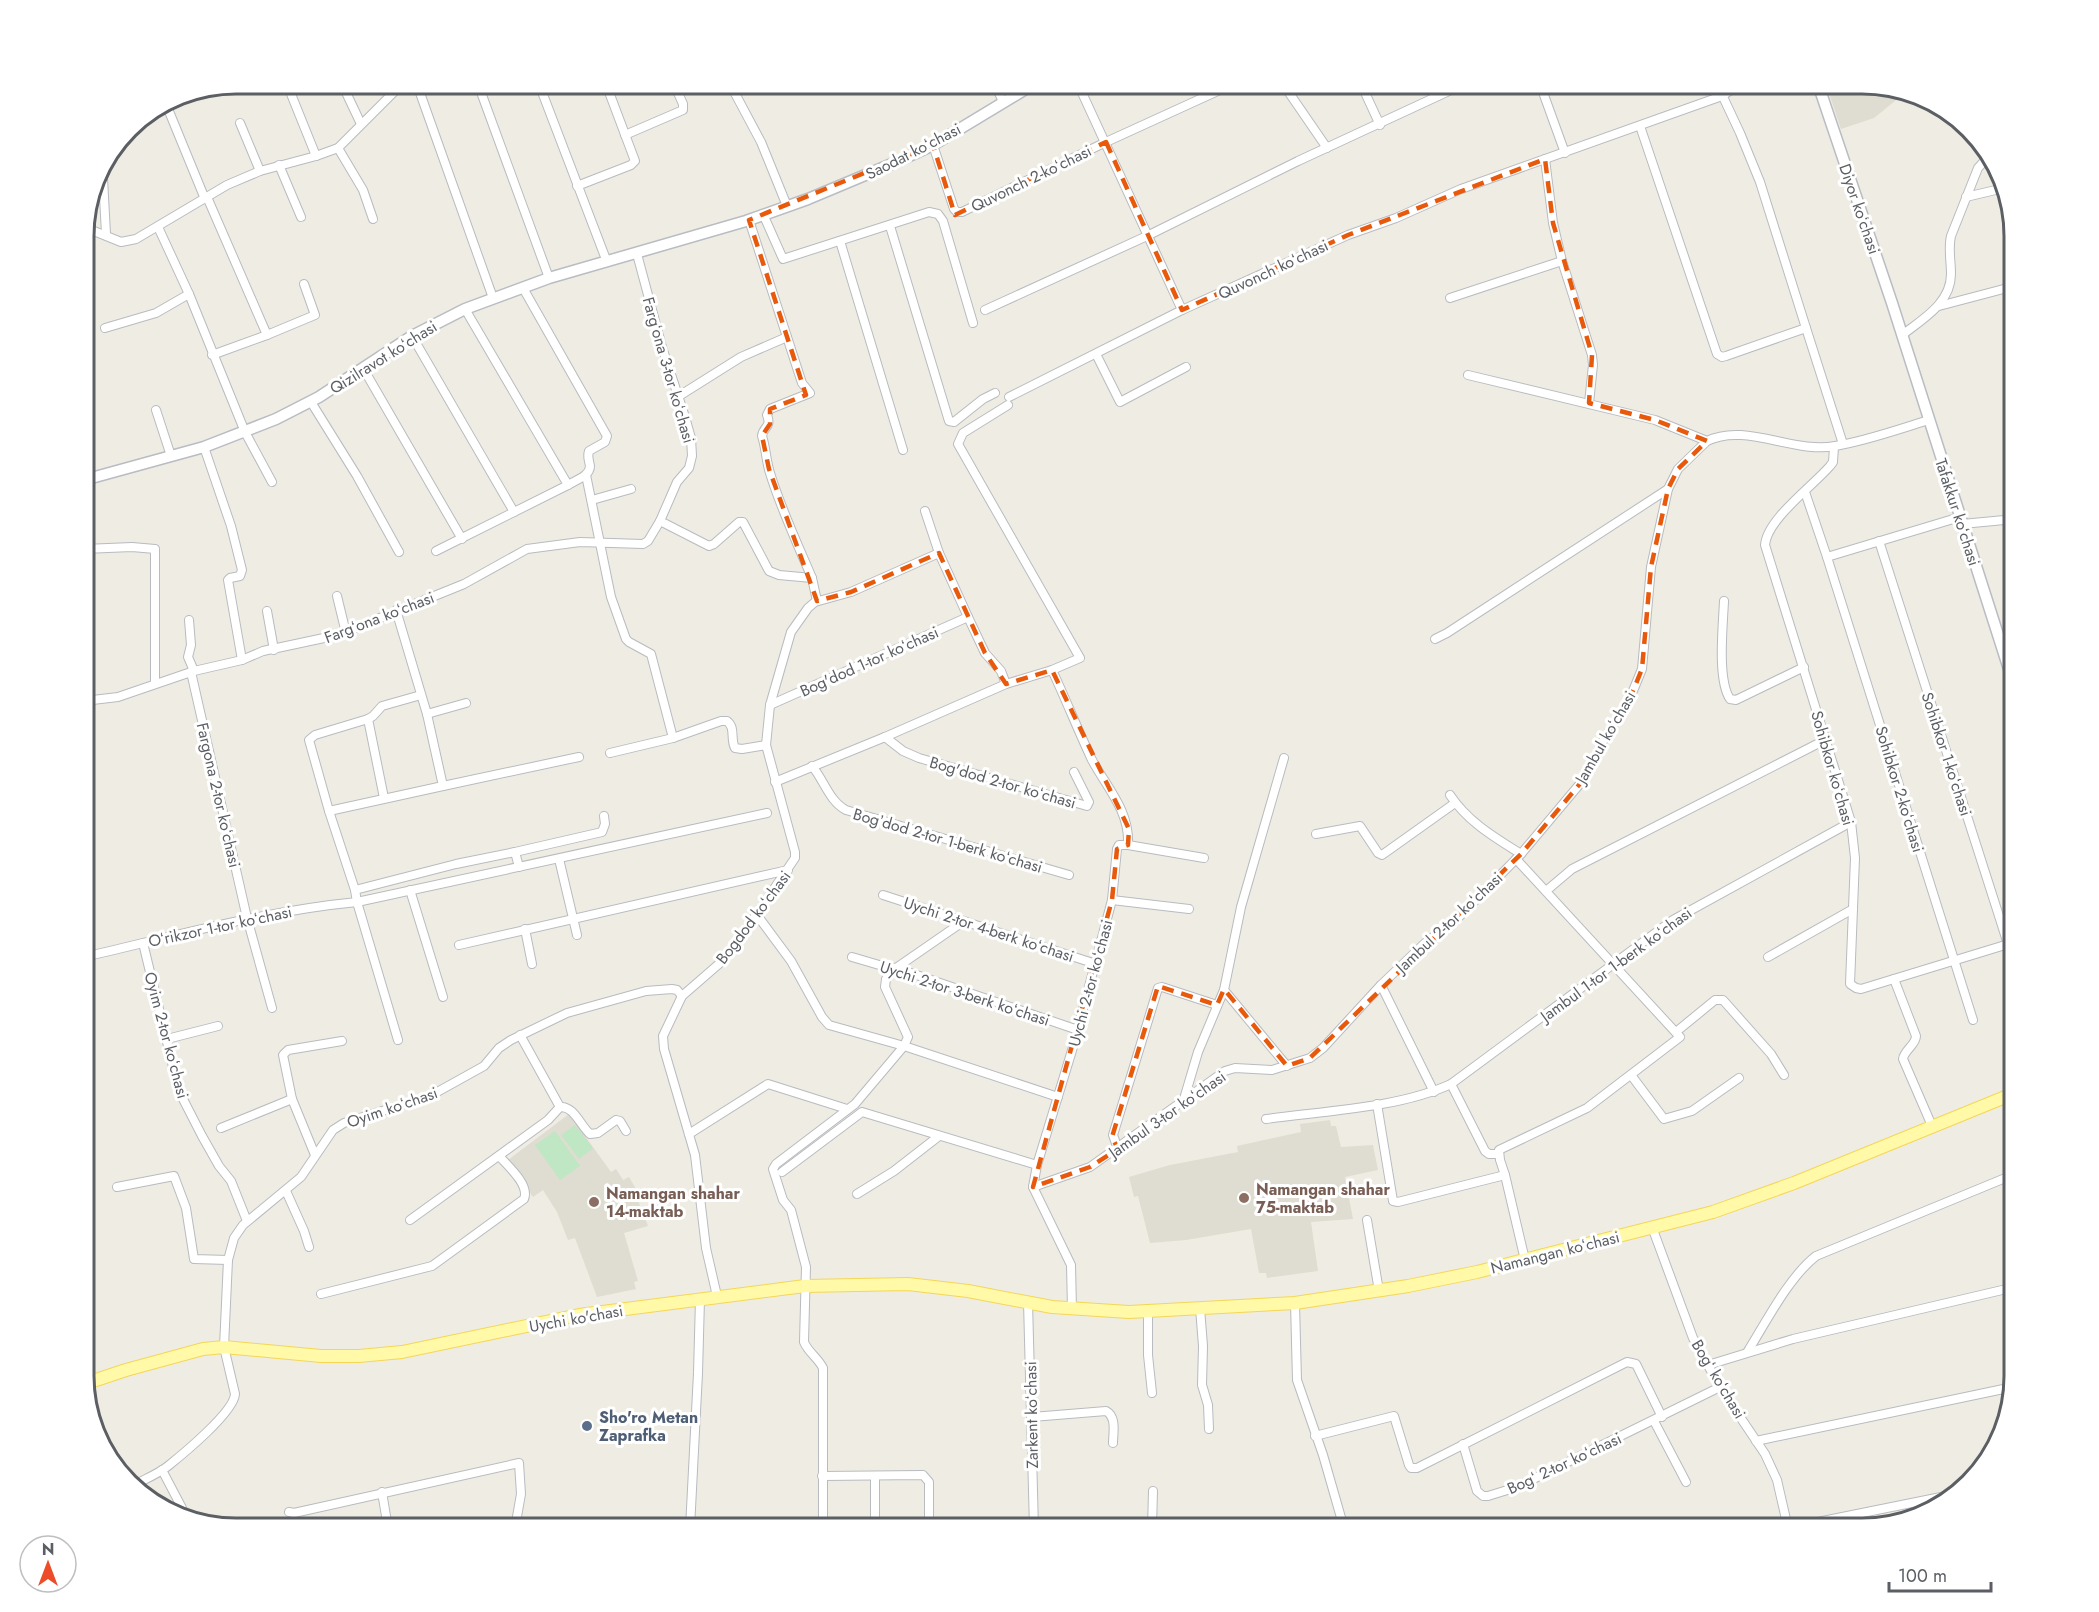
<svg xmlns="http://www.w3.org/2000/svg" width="2099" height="1612" viewBox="0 0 2099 1612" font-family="Jost,sans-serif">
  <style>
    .education { fill: #dfdcd1 }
    .pitch { fill: #bfe7c3 }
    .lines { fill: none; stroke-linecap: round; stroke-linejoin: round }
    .street-casing { stroke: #b8bbc0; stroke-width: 10 }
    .secondary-casing { stroke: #b9bcc2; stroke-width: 13 }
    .primary-casing { stroke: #f4d657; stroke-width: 14 }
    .street { stroke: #fff; stroke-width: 8 }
    .secondary { stroke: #fff; stroke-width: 10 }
    .primary { stroke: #fff9a8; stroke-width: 12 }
    .marked { fill: none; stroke: #e8590c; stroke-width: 4.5; stroke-dasharray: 12 8; stroke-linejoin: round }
    .education-dot { fill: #8d6e63; stroke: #fff; stroke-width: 2 }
    .service-dot { fill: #5c6f8a; stroke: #fff; stroke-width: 2 }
    .labels { text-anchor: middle; stroke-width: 6; stroke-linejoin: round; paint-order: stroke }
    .street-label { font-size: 16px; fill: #5b5f64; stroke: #fff }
    .education-label { font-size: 16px; font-weight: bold; fill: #785e54; stroke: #fff; text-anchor: start }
    .service-label { font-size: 16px; font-weight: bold; fill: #4e5e75; stroke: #fff; text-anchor: start }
    .rim { fill: none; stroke: #5b5f64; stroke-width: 3 }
  </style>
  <rect width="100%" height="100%" fill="#efede3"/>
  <g class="education">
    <polygon points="1826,84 1863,84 1913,93 1910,96 1906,92 1874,118 1841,129"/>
    <polygon points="569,1114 611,1172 616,1169 623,1180 629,1177 640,1196 637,1198 648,1226 624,1233 638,1281 634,1282 636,1289 597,1297 575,1238 568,1240 557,1212 543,1190 533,1197 508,1160"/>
    <polygon points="1330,1120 1331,1126 1336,1126 1341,1147 1373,1145 1378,1170 1345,1177 1353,1219 1311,1222 1318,1271 1267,1278 1266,1273 1259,1273 1251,1229 1186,1240 1150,1243 1138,1196 1134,1197 1129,1177 1170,1165 1238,1152 1237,1146 1301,1132 1300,1124"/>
  </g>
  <g class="pitch">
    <polygon points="575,1125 593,1148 579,1159 561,1135"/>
    <polygon points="555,1131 580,1166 560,1180 535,1145"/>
  </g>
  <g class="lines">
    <defs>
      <g id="street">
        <polyline points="287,84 316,156"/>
        <polyline points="342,84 361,124"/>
        <polyline points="415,84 419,90 493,298"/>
        <polyline points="478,84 549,278"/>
        <polyline points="539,84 607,262"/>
        <polyline points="730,84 761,142 787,206"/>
        <polyline points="866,84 867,86"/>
        <polyline points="995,84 1003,102"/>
        <polyline points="1078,84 1182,310"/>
        <polyline points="1283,84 1327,148"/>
        <polyline points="1361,84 1380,125"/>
        <polyline points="1540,84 1565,153"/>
        <polyline points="166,104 205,199"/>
        <polyline points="240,123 260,171"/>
        <polyline points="1640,126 1717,354 1722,357 1726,356 1806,328 1760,182 1740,133 1717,84"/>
        <polyline points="625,135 683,110 683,104 674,84"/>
        <polyline points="933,145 954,209 957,212 962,212 1106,142 1233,84"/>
        <polyline points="338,148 363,190 373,219"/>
        <polyline points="1545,159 1553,223 1562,261 1592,355 1593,365 1589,403"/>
        <polyline points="279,165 301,217"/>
        <polyline points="98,176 103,178 106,234"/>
        <polyline points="577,186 631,165 635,161 606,84"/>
        <polyline points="207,197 267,335 315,315 304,284"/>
        <polyline points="1966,197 2004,188"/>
        <polyline points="763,214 783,259 929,212 938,214 943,221 973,323"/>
        <polyline points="890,226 949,421 954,422 983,399 995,393"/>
        <polyline points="84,227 121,242 136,239 227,185 260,171 316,156 338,148 402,84"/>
        <polyline points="158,227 189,294 245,432 272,482"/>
        <polyline points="840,241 903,450"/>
        <path d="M637,254L662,347L685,417L691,438L692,456L689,468L677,482L660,521L709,546L714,544L739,522H743L769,571L779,575L812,578C797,543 781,509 770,473C766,461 766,448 762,436C763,426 772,428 767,415L770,409L810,393L802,383L749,220"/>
        <path d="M523,288L607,436L605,442L589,451C587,457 589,460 590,466C590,476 576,480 568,485"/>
        <polyline points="1450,298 1562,261"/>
        <polyline points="1939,306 2015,286"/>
        <polyline points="985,310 1147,236 1298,161 1464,84"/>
        <polyline points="105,328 156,313 189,294"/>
        <polyline points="1806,328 1843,444"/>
        <path d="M1902,335C1923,319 1951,303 1951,274C1951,261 1948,248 1951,236L1978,168L1989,156"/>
        <polyline points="412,336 514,512"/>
        <polyline points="1096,354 1120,402 1186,367"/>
        <polyline points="212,355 267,335"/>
        <polyline points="363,368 462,539"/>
        <path d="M1468,375L1655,420L1707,441C1745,422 1794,454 1835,446C1866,441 1899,429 1929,420"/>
        <polyline points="679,396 741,357 787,337"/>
        <polyline points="1009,397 1182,310 1348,235 1396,218 1461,189 1722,96 1740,84"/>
        <polyline points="311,402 357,476 399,552"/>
        <polyline points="156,410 171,456"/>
        <polyline points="204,447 231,526 242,570 240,576 230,578 228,580 242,660"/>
        <path d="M1834,447L1833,462L1830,466C1813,486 1767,519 1765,545L1851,822L1855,858L1850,984L1856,988L1861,989L2015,942"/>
        <polyline points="586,475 611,597 626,639 629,642 651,654 673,738"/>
        <polyline points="1805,492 1827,557 1973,1020"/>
        <polyline points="592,500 631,489"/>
        <polyline points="925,511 939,553 968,617 985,653 1001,671 1006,684"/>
        <polyline points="1962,524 2015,519"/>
        <polyline points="1879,541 2015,966"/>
        <polyline points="84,549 132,547 155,549 155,683"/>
        <polyline points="436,551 568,485 465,309"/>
        <polyline points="1827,557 1960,517"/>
        <polyline points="812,578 817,601"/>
        <polyline points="337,596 346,633"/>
        <path d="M1724,601C1723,625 1717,680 1730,699L1736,700L1804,667"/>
        <polyline points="396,610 427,714 466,703"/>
        <polyline points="267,611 274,650"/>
        <polyline points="189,620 191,645 188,657 194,671"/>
        <polyline points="1435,639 1447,633 1668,489 1678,469 1707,441"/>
        <path d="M1052,670C1066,700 1078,730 1092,760C1107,788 1130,811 1128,845H1119L1117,849L1112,900L1073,1047L1037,1165L1033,1187L1071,1265L1072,1309"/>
        <polyline points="191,672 247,918 272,1008"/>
        <polyline points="84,701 118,697 194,671 242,660 263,651 338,635 464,584 527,549 580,542 643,544 648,541 660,521"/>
        <polyline points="85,701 88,672"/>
        <polyline points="770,705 968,617"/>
        <polyline points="368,719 384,798"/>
        <polyline points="885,737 903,751 919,758 1087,806 1089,802 1074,772"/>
        <path d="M610,753L673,738L721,721H727C736,728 730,739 735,748L742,749L766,745"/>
        <polyline points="1284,758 1241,907 1224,990 1287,1066"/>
        <path d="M812,766C824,780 829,801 846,810L1069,875"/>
        <polyline points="775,782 885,737 1006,684 1052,670 1080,658 958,444 963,433 1008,405"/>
        <polyline points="443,786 579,757"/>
        <path d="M1450,795C1468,822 1494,837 1521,854"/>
        <polyline points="329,811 443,786 427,714"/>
        <polyline points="1316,834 1360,826 1378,853 1382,855 1455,803"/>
        <polyline points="1128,845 1204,858"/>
        <polyline points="515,852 602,832 605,824 604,816"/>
        <polyline points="559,859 577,935"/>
        <polyline points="1516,859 1680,1037 1587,1108 1499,1150 1500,1160 1505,1175 1525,1260"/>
        <polyline points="355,890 456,864 515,852 519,867"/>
        <polyline points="410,890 443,997"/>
        <polyline points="1546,891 1572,869 1825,740"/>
        <polyline points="883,895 1096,964"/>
        <polyline points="1112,900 1189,909"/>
        <polyline points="757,915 791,961 822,1017 829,1025 904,1046 1058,1097"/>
        <polyline points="525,929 532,964"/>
        <polyline points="143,943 176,1079 183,1099 202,1136 219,1166 231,1181 247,1221"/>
        <polyline points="459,945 788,870"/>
        <path d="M84,957C175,936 264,911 357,902L355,890L329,811L309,740L315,735L368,719L373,716L382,706L421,695"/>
        <polyline points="852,957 886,967 896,968 1078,1030"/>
        <polyline points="1768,957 1853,909"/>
        <path d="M1894,979L1916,1036C1916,1045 1904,1050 1903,1059L1932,1126"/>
        <polyline points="1381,985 1434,1092"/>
        <polyline points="1676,1032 1715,1000 1723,1000 1771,1054 1784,1075"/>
        <polyline points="167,1039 218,1026"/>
        <polyline points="398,1040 357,902 767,813"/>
        <polyline points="1631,1075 1664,1119 1692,1111 1739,1078"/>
        <polyline points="1451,1084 1485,1151 1489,1154 1499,1154"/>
        <polyline points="1184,1099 1198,1052 1224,990"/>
        <polyline points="1377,1104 1393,1201 1398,1202 1505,1175"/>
        <path d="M560,1107C574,1106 580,1125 590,1134L598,1133L616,1120L620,1121L626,1131"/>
        <path d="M1266,1119C1324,1111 1399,1108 1451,1084L1673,920L1851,822"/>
        <polyline points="221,1128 292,1099"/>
        <polyline points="689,1134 768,1084 847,1109"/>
        <polyline points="1118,1149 1113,1135 1158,988 1162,987 1217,1005"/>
        <polyline points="315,1155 292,1099 283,1055 288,1050 342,1041"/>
        <polyline points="782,1172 862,1112 1037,1165"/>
        <polyline points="117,1187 174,1176 186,1208 194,1259 228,1260"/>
        <polyline points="1033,1187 1090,1167 1225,1071 1235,1068 1272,1070 1310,1058 1323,1048 1381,985 1425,943 1455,921 1521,854 1584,779 1604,739 1628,703 1642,669 1651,567 1668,489"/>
        <polyline points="286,1191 304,1231 309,1247"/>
        <polyline points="857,1194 894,1171 939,1136"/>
        <polyline points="410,1220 548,1120 560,1107 520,1035"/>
        <polyline points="1367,1220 1379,1291"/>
        <polyline points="1652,1227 1693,1338 1720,1387 1765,1454 1777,1480 1788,1528 1951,1495"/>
        <path d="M321,1294L432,1266L524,1199C530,1185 508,1166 499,1156"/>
        <polyline points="717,1296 706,1248 695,1155 664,1049 663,1036 682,996 720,963 733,949 795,858 795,852 766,745 770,705 791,632 808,608 815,602 851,592 939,553"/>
        <polyline points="1028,1302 1034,1528"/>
        <polyline points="1295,1303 1297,1380 1323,1455 1344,1528"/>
        <polyline points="1200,1308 1203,1346 1202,1385 1208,1405 1209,1429"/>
        <polyline points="1148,1311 1148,1355 1152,1393"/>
        <path d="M1748,1351C1766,1322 1789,1277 1816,1256L2015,1174"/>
        <polyline points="1708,1365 1793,1339 2015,1287"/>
        <path d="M1032,1417L1106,1411C1117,1417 1113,1433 1113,1443"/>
        <polyline points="1654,1421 1686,1482"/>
        <polyline points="1315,1436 1394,1416 1409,1465 1411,1468 1417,1468 1627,1362 1636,1364 1662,1417"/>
        <polyline points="1756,1441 2013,1387"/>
        <polyline points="1463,1444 1477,1491 1483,1496 1488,1496 1517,1487 1720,1387"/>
        <polyline points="162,1470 182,1508 182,1517"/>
        <polyline points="822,1476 923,1475 929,1482 929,1528"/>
        <polyline points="875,1476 875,1528"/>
        <path d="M134,1485C145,1479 158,1474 168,1466C183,1454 234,1412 235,1394L224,1347L228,1260L234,1238L243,1225L301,1177L333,1130L344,1123L430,1096L484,1066L499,1048L511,1040L567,1013L646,991L672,989L677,990L682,996"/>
        <polyline points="382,1492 388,1528"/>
        <polyline points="289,1512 294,1513 519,1463 521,1494 515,1528"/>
        <polyline points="690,1528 698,1373 700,1299"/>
        <path d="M823,1528V1368C818,1358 808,1352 804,1342L806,1267L791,1210L783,1200L773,1169L776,1164L855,1104L904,1046L908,1037L885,987L886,979L896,968L964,921"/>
        <polyline points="1152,1528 1153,1491"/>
        <polyline points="1616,1528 1624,1528"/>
      </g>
      <g id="secondary">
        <polyline points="1818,84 1892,303 2015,688"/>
        <polyline points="84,480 204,447 276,419 319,397 412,336 465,309 549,278 746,221 808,199 894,163 933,145 1034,84"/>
      </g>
      <polyline id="primary" points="84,1384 126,1370 203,1349 224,1347 321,1356 359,1356 402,1352 579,1315 805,1286 908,1284 968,1291 1052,1307 1129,1312 1295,1303 1408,1286 1477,1272 1713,1212 1794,1183 2015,1093"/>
    </defs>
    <use href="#street" class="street-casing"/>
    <use href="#secondary" class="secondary-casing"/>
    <use href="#primary" class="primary-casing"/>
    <use href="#street" class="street"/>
    <use href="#secondary" class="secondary"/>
    <use href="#primary" class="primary"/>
  </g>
  <path class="marked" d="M1106,142L1182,310L1348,235L1545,159L1553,223L1592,355L1589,403L1655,420L1707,441L1678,469L1668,489L1651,567L1642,669L1628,703L1584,779L1521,854L1310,1058L1287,1066L1224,989L1217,1005L1158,986L1112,1137L1118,1149L1090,1167L1033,1187L1112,900L1117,849L1128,845L1129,829L1052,670L1006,684L985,653L939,553L851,592L817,601L769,469L762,436L770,424V409L806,395L749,220L933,145L955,215Z"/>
  <g class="education-dot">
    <circle cx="1244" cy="1198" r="6"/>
    <circle cx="594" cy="1202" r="6"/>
  </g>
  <circle class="service-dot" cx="587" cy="1426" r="6"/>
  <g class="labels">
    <g class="street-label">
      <text transform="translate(913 151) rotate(-27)" y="6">Saodat koʻchasi</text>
      <text transform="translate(1031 178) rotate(-26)" y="6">Quvonch 2-koʻchasi</text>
      <text transform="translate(1860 209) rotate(71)" y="6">Diyor koʻchasi</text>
      <text transform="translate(1273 269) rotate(-25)" y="6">Quvonch koʻchasi</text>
      <text transform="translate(383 357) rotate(-32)" y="6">Qizilravot koʻchasi</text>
      <text transform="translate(669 370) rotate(74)" y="6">Fargʻona 3-tor koʻchasi</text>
      <text transform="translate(1958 512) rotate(72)" y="6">Tafakkur koʻchasi</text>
      <text transform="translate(379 617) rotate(-21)" y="6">Fargʻona koʻchasi</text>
      <text transform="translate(869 661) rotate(-24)" y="6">Bog'dod 1-tor koʻchasi</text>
      <text transform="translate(1605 737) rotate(-60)" y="6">Jambul koʻchasi</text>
      <text transform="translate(1947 754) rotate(72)" y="6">Sohibkor 1-koʻchasi</text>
      <text transform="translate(1833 768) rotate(74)" y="6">Sohibkor koʻchasi</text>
      <text transform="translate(1003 782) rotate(16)" y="6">Bog'dod 2-tor koʻchasi</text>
      <text transform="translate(1900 789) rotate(73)" y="6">Sohibkor 2-koʻchasi</text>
      <text transform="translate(219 795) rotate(77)" y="6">Fargona 2-tor koʻchasi</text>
      <text transform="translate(948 840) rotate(16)" y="6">Bogʼdod 2-tor 1-berk koʻchasi</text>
      <text transform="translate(753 917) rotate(-53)" y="6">Bogdod koʻchasi</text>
      <text transform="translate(1449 922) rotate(-43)" y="6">Jambul 2-tor koʻchasi</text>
      <text transform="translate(220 926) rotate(-12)" y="6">Oʻrikzor 1-tor koʻchasi</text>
      <text transform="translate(989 929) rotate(18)" y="6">Uychi 2-tor 4-berk koʻchasi</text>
      <text transform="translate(1616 964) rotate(-36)" y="6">Jambul 1-tor 1-berk koʻchasi</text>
      <text transform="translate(1090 983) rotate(-75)" y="6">Uychi 2-tor koʻchasi</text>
      <text transform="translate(965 993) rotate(18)" y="6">Uychi 2-tor 3-berk koʻchasi</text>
      <text transform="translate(167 1035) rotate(75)" y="6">Oyim 2-tor koʻchasi</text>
      <text transform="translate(392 1107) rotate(-19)" y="6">Oyim koʻchasi</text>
      <text transform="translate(1167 1114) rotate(-35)" y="6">Jambul 3-tor koʻchasi</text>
      <text transform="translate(1555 1252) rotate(-14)" y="6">Namangan koʻchasi</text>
      <text transform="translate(576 1318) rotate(-10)" y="6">Uychi ko'chasi</text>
      <text transform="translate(1719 1379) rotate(59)" y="6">Bogʻ koʻchasi</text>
      <text transform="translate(1031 1415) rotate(-91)" y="6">Zarkent koʻchasi</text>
      <text transform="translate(1564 1463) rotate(-25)" y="6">Bogʻ 2-tor koʻchasi</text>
    </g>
    <g class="education-label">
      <text x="1256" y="1195">Namangan shahar<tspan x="1256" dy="18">75-maktab</tspan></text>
      <text x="606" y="1199">Namangan shahar<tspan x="606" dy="18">14-maktab</tspan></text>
    </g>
    <g class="service-label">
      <text x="599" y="1423">Sho'ro Metan<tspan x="599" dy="18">Zaprafka</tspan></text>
    </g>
  </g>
  <path d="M0 0H2099V1612H0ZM236 94H1862A142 142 0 0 1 2004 236V1376A142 142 0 0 1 1862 1518H236A142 142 0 0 1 94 1376V236A142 142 0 0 1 236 94Z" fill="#fff" fill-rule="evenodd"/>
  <path class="rim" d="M236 94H1862A142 142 0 0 1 2004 236V1376A142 142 0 0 1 1862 1518H236A142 142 0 0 1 94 1376V236A142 142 0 0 1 236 94Z"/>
  <g transform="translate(48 1564)"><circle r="28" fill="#ffffff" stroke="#bdbfc1" stroke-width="1.5"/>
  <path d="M0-4.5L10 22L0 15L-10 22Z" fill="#ed4c2b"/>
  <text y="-9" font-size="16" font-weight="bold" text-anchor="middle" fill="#5b5f64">N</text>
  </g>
  <path d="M1889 1582v9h102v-9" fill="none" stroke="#5b5f64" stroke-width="3"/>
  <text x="1898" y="1582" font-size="18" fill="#5b5f64" stroke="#ffffff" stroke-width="4.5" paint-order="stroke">100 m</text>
</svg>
